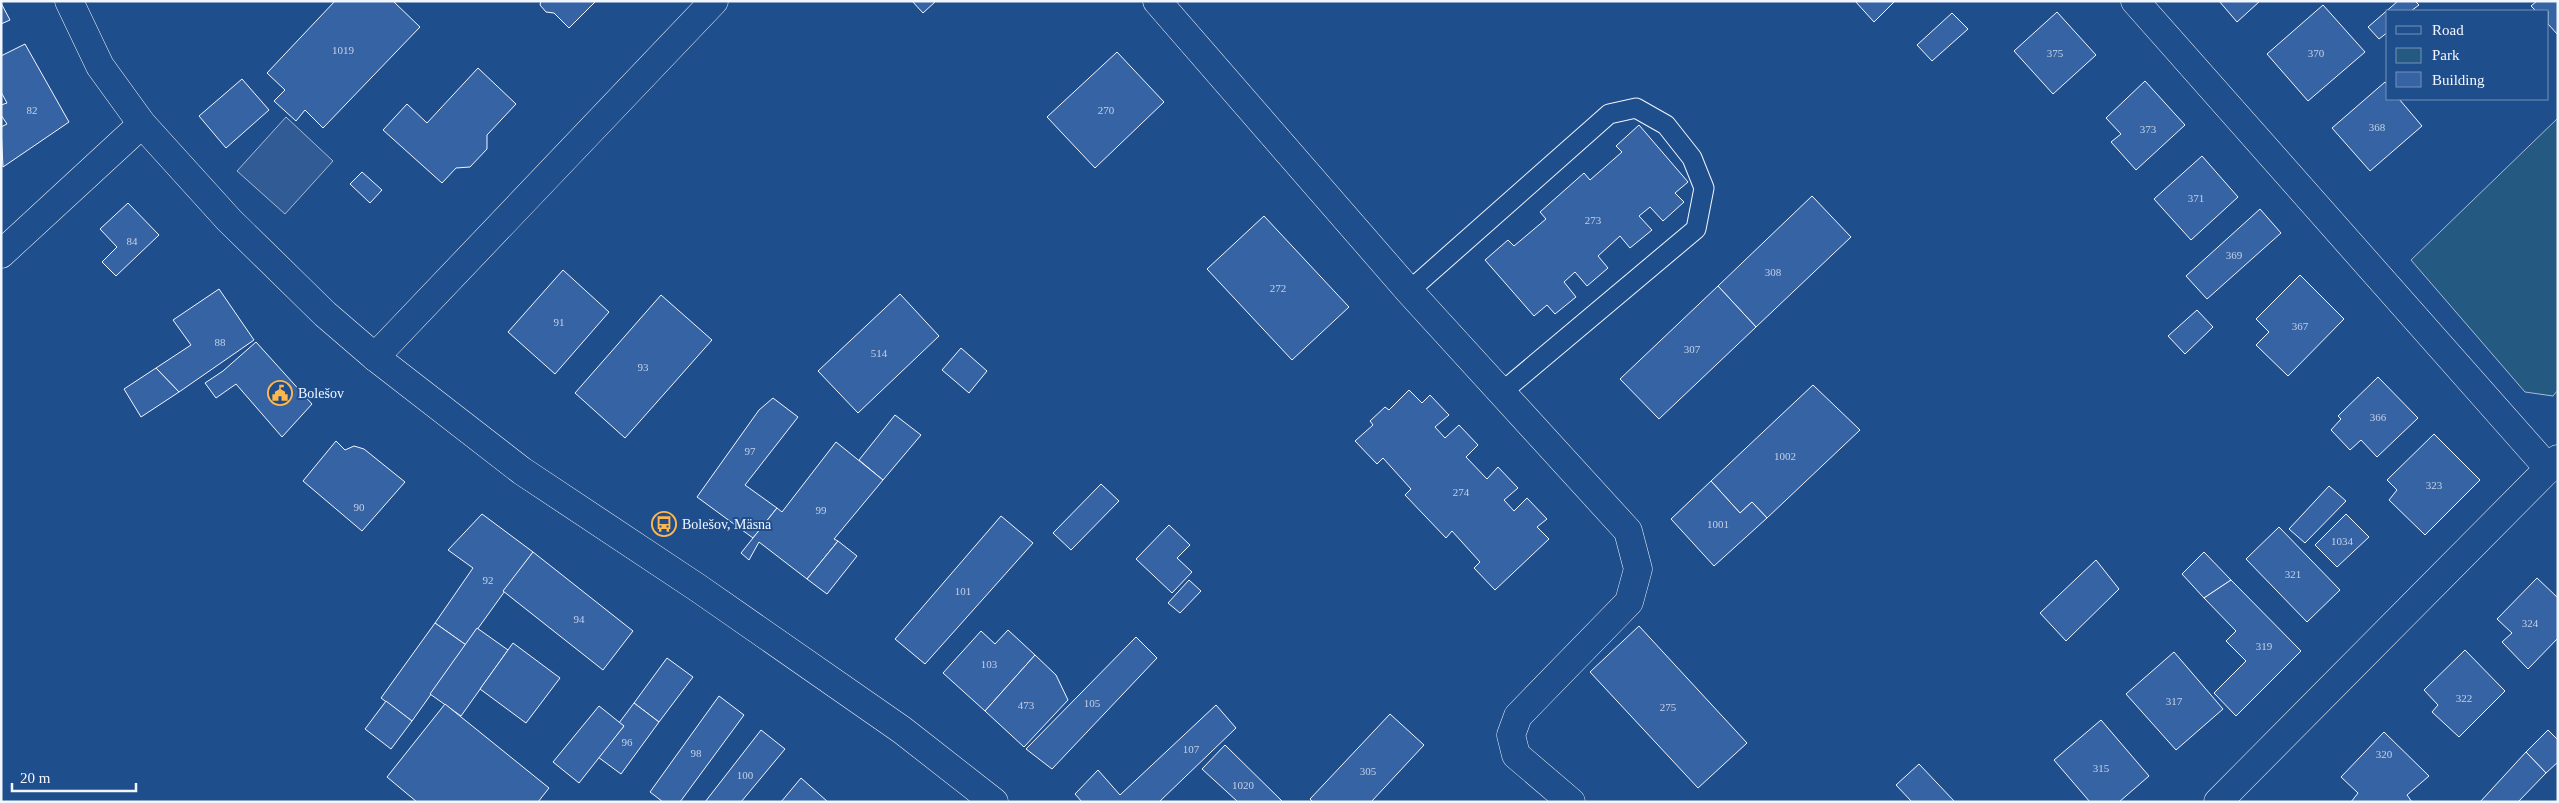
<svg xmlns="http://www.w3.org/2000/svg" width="2559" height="803" viewBox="0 0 2559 803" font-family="Georgia,serif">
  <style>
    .green { fill: #245a82; stroke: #a8bbd7 }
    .parking { fill: #305b95; stroke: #a8bbd7 }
    .building { fill: #3563a3; stroke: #f2f6ff }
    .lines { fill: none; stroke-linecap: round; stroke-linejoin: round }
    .lane-casing { stroke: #f2f6ff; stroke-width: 21 }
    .street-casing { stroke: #f2f6ff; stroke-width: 29 }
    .secondary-casing { stroke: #f2f6ff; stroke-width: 29 }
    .lane { stroke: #1f4e8c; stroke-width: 19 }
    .street { stroke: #1f4e8c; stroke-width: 28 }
    .secondary { stroke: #1f4e8c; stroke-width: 28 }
    .labels { text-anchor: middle; stroke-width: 4; stroke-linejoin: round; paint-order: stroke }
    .number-label { font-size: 11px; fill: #c3d1e8 }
    .poi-label { font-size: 14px; fill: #f2f6ff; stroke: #1f4e8c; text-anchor: start }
  </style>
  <rect width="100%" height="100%" fill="#1f4e8c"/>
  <polygon class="green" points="2558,118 2558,390 2553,396 2525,392 2411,260"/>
  <polygon class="parking" points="286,117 333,161 285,214 237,171"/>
  <g class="building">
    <polygon points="335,1 393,1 420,27 323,128 305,110 296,121 274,101 285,90 267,73"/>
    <polygon points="541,1 596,1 569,28 554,13 546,12 540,5"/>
    <polygon points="912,1 936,1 923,13"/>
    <polygon points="1855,1 1895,1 1874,22"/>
    <polygon points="2219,1 2260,1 2237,22"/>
    <polygon points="2398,1 2415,1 2419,5 2411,11 2388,11 2388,32 2379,39 2368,27"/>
    <polygon points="2537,1 2558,1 2558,35 2548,24 2548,11 2536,11 2531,6"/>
    <polygon points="1,3 10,20 1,24"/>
    <polygon points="2323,5 2365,52 2308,101 2267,54"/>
    <polygon points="2057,12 2096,55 2053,94 2014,51"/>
    <polygon points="1952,13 1968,29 1932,61 1917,45"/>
    <polygon points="25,44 69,122 3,167 1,127 7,124 1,115 1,105 7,103 1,92 1,56"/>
    <polygon points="1117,52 1164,102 1095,168 1047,117"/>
    <polygon points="478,68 516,104 487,135 487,149 470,167 456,168 442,183 383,130 407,104 427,123"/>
    <polygon points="242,79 269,110 226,148 199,116"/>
    <polygon points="2145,81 2185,125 2136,170 2111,142 2121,134 2106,118"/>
    <polygon points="2385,82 2388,86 2388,99 2399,99 2422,126 2370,171 2332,128"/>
    <polygon points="1639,125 1688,182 1675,193 1684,202 1663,221 1650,207 1639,216 1652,230 1630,248 1620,236 1598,256 1608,268 1587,286 1575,272 1564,282 1576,297 1555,314 1547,305 1534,316 1485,260 1508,240 1514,246 1546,219 1540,212 1584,173 1590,180 1622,152 1616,146"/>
    <polygon points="2202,156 2238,197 2191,240 2154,199"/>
    <polygon points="362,172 382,190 370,203 350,184"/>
    <polygon points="1812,196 1851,237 1756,327 1718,286"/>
    <polygon points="128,203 159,235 116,276 102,262 117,247 100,229"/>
    <polygon points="2260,209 2281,233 2207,299 2186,276"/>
    <polygon points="1264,216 1349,307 1292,360 1207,269"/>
    <polygon points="563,270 609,312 555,374 508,332"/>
    <polygon points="2300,275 2344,319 2288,376 2256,345 2269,332 2256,319"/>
    <polygon points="1718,286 1756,327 1659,419 1620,379"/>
    <polygon points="219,289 254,340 179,392 156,368 191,345 173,320"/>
    <polygon points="900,294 939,336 858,413 818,371"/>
    <polygon points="661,295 712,340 625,438 575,393"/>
    <polygon points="2197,310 2213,327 2185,354 2168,336"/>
    <polygon points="256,342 312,404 282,437 236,384 216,398 205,383 223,371"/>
    <polygon points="961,348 987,371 969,393 942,370"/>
    <polygon points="156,368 179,392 141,417 124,389"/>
    <polygon points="2378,377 2418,418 2377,457 2361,440 2350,450 2331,430 2341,419 2338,416"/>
    <polygon points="1813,385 1860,430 1767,518 1752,502 1740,513 1711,481"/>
    <polygon points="1409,390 1422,403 1430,395 1449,415 1435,427 1445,438 1459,425 1478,445 1466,457 1487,479 1498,467 1518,488 1504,500 1514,511 1527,498 1547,519 1537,527 1549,539 1495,590 1474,568 1480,562 1452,531 1446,538 1405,495 1411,489 1383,458 1377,464 1355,441 1373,425 1370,421 1385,407 1389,410"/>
    <polygon points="773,398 798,417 745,485 777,508 753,538 697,497 759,410"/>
    <polygon points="895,415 921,435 883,480 859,460"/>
    <polygon points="2434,434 2480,480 2425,535 2389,500 2397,490 2387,480"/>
    <polygon points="336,441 345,450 354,446 364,449 405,482 362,531 303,481"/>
    <polygon points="836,442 883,480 834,539 838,541 807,579 759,542 749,560 741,553 777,508 782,512"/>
    <polygon points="1711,481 1740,513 1752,502 1767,518 1714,566 1671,519"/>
    <polygon points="1101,484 1119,501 1071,550 1053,533"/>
    <polygon points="2329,486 2346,501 2305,543 2289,529"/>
    <polygon points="482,514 533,552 466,645 435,623 473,568 448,550"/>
    <polygon points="2346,514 2369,537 2337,567 2315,545"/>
    <polygon points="1001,516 1033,543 925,664 895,639"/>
    <polygon points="1169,525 1190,545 1177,558 1192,572 1172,593 1136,559"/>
    <polygon points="2279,527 2340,590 2307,622 2246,559"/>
    <polygon points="838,541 857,556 827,594 807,579"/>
    <polygon points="533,552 633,631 603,670 503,591"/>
    <polygon points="2204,552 2231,580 2204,598 2182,574"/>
    <polygon points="2096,560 2119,589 2066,641 2040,613"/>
    <polygon points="2537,578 2558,598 2558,638 2528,669 2502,642 2512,633 2497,619"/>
    <polygon points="1189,580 1201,591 1180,613 1168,603"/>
    <polygon points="2231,580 2301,651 2236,716 2214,693 2246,661 2226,641 2236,631 2204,598"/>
    <polygon points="435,623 466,645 412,721 381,698"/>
    <polygon points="1639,626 1747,743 1698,788 1590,672"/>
    <polygon points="477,628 508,650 461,716 430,694"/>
    <polygon points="1008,630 1035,655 985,711 943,673 981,631 995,644"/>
    <polygon points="1136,637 1157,658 1052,769 1026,749"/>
    <polygon points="513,643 560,678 526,723 480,689"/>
    <polygon points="2465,650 2505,691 2459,737 2432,712 2438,705 2424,690"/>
    <polygon points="2174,652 2223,709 2176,750 2126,694"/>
    <polygon points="1035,655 1056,675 1068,700 1024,747 985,711"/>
    <polygon points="667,658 693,677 659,722 634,703"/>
    <polygon points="719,696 744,715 680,802 663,802 650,792"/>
    <polygon points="386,701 412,721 391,749 365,729"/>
    <polygon points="634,703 659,722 621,774 598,757 624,726 619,723"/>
    <polygon points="445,704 549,788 538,802 417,802 387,777"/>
    <polygon points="1216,705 1236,728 1159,802 1082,802 1075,794 1098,770 1120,795"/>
    <polygon points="599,706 624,726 579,783 553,762"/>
    <polygon points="1390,714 1424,745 1371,802 1313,802 1310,799"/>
    <polygon points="2101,720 2149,776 2119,802 2090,802 2054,760"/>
    <polygon points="761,730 785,749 741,802 705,802"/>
    <polygon points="2548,730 2558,740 2558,762 2546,773 2526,752"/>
    <polygon points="2384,732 2429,776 2407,795 2412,802 2351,802 2358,793 2341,777"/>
    <polygon points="1225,745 1283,802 1238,802 1202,769"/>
    <polygon points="2526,752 2546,773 2518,802 2480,802"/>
    <polygon points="1919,764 1955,802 1912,802 1896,785"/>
    <polygon points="801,778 828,802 781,802"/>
  </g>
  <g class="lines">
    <defs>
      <polyline id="lane" points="1409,291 1609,114 1636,108 1666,125 1692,158 1704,188 1696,229 1502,392"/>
      <g id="street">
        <polyline points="1157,1 1409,291 1628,531 1638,569 1629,602 1518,716 1511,735 1516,755 1571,802"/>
        <polyline points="2135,1 2549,469"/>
        <polyline points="1,254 142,124"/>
        <polyline points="375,357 714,1"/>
      </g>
      <g id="secondary">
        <polyline points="69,1 100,66 142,124 229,220 325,314 375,357 522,471 698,588 902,730 994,802"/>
        <polyline points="2218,802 2558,459"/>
      </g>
    </defs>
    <use href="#lane" class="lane-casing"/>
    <use href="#street" class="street-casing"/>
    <use href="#secondary" class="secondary-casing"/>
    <use href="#lane" class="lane"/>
    <use href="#street" class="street"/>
    <use href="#secondary" class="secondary"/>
  </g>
  <defs>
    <symbol id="civic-ring" viewBox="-11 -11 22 22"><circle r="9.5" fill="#1f4e8c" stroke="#ffb74d" stroke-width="1.5"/><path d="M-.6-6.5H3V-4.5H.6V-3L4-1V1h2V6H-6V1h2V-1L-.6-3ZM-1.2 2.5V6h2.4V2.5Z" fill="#ffb74d"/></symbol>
    <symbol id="bus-ring" viewBox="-11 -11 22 22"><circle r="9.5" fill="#1f4e8c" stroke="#ffb74d" stroke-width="1.5"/><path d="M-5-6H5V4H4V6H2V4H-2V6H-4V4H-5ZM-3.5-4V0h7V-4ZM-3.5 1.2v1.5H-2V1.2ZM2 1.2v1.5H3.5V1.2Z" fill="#ffb74d"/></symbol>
  </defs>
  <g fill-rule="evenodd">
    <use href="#civic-ring" x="266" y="379" width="28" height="28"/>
    <use href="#bus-ring" x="650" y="510" width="28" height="28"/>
  </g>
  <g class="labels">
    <g class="number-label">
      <text x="343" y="54">1019</text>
      <text x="2055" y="57">375</text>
      <text x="2316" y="57">370</text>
      <text x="32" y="114">82</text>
      <text x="1106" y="114">270</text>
      <text x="2377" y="131">368</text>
      <text x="2148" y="133">373</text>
      <text x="2196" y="202">371</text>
      <text x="1593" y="224">273</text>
      <text x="132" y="245">84</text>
      <text x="2234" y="259">369</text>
      <text x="1773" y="276">308</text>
      <text x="1278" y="292">272</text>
      <text x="559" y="326">91</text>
      <text x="2300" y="330">367</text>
      <text x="220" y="346">88</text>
      <text x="1692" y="353">307</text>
      <text x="879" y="357">514</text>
      <text x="643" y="371">93</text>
      <text x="2378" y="421">366</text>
      <text x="750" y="455">97</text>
      <text x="1785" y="460">1002</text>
      <text x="2434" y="489">323</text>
      <text x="1461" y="496">274</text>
      <text x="359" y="511">90</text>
      <text x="821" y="514">99</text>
      <text x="1718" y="528">1001</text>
      <text x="2342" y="545">1034</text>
      <text x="2293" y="578">321</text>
      <text x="488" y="584">92</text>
      <text x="963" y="595">101</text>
      <text x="579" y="623">94</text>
      <text x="2530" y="627">324</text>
      <text x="2264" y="650">319</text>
      <text x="989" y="668">103</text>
      <text x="2464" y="702">322</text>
      <text x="2174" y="705">317</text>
      <text x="1092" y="707">105</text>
      <text x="1026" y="709">473</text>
      <text x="1668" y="711">275</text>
      <text x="627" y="746">96</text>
      <text x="1191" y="753">107</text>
      <text x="696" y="757">98</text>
      <text x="2384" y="758">320</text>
      <text x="2101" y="772">315</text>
      <text x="1368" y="775">305</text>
      <text x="745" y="779">100</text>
      <text x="1243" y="789">1020</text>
    </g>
    <g class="poi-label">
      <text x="298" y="398">Bolešov</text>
      <text x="682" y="529">Bolešov, Mäsna</text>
    </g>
  </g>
  <rect width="2559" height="803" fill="none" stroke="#f2f6ff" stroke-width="5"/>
  <rect x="2386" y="10" width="162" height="90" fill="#1f4e8c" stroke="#7391ba"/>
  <rect x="2396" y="26" width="25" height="8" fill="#1f4e8c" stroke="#7391ba"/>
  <text x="2432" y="35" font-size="15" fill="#f2f6ff">Road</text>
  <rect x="2396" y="48" width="25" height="15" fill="#245a82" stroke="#7391ba"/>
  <text x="2432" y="60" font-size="15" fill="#f2f6ff">Park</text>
  <rect x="2396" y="72" width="25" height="15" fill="#3563a3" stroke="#7391ba"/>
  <text x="2432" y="85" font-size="15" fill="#f2f6ff">Building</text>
  <path d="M12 783v8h124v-8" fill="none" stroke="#f2f6ff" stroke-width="2.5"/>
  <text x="20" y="783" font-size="15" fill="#f2f6ff" stroke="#1f4e8c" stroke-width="4" paint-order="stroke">20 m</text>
</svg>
